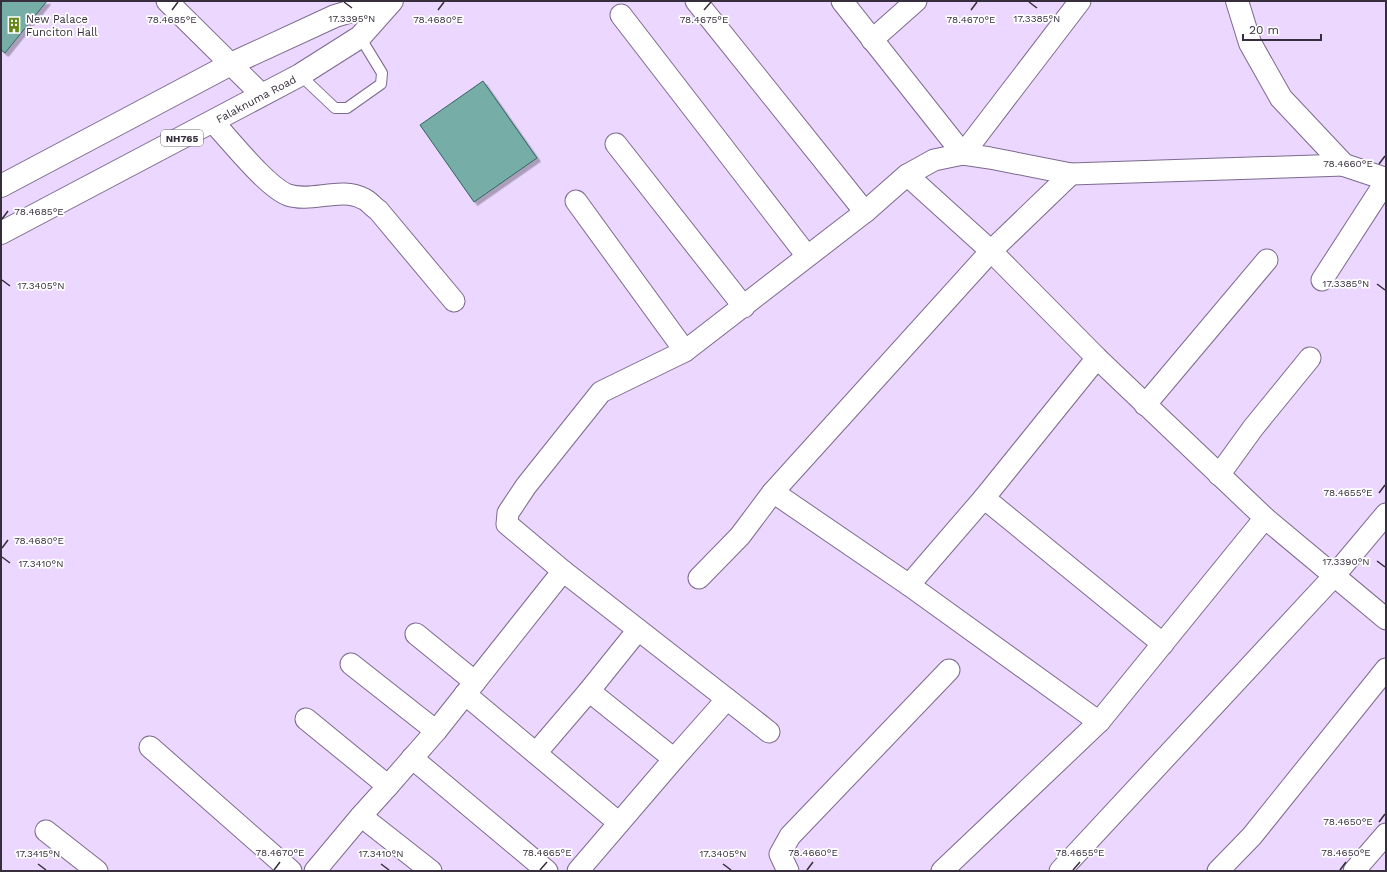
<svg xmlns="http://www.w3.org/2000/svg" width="1387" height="872" viewBox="0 0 1387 872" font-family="'Work Sans',sans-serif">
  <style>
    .building { fill: #77ada7; stroke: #2f645f; filter: url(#shadow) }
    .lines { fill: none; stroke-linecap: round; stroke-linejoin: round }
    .service-casing { stroke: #7c6a8d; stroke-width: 12 }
    .minor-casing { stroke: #7c6a8d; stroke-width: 23 }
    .tertiary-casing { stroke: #7c6a8d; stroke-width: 24 }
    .trunk-casing { stroke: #7c6a8d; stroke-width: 24 }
    .service { stroke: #fff; stroke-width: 10 }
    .minor { stroke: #fff; stroke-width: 21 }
    .tertiary { stroke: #fff; stroke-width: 22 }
    .trunk { stroke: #fff; stroke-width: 22 }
    .ticks { fill: none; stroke: #362e3d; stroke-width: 1.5 }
    .labels { text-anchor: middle; stroke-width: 3.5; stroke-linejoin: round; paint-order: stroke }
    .shield { fill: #fff; stroke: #726d77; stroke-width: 1 }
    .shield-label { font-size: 10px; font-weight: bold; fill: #362e3d }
    .poi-label { font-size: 11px; fill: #362e3d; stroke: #fff; text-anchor: start }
    .street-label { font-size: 11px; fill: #362e3d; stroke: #fff }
    .ticks-label { font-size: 10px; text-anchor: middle; fill: #362e3d; stroke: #fff; stroke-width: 3.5; stroke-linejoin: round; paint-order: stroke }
  </style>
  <defs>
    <filter id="shadow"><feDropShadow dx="3.5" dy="3.5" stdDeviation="0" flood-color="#0004"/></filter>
  </defs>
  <rect width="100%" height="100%" fill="#ebd7ff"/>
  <g class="building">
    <polygon points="1,1 47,1 5,53 1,50"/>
    <polygon points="483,81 537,158 474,202 420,125"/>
  </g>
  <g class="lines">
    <defs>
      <polyline id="service" points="300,75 335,108 347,108 381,84 382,73 360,37"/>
      <g id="minor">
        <polyline points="167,1 262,95"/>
        <polyline points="696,1 865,212"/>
        <polyline points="842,1 963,154 990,158 1071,174 1344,165"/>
        <polyline points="621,15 807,256"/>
        <polyline points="872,40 916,1"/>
        <path d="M213,122C230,140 267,187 288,195C312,203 341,186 364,199C369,201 373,207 378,210L454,301"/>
        <polyline points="616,144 744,307"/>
        <polyline points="907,175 991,251 1097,358 1265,518 1386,619"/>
        <polyline points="576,201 685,351"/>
        <polyline points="1322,280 1386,181"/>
        <polyline points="1145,405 1267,260"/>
        <polyline points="1219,475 1253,428 1310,358"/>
        <polyline points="773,492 909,585 1099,722"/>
        <polyline points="984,498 1163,644"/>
        <polyline points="699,578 740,536 773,492 991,251 1071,174"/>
        <polyline points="909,585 984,498 1097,358"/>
        <polyline points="416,634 475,682"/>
        <polyline points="351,664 436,731"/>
        <polyline points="589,691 674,759 727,699 563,571 507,524 508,513 526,486 601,392 685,351 865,212 907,175 934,160 963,154 1080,1"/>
        <polyline points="465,694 619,823"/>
        <polyline points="727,699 769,732"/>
        <polyline points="306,719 388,786"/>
        <polyline points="150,747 291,871"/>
        <polyline points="536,753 589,691 638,630"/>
        <polyline points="412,758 547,871"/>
        <polyline points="361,816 431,871"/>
        <polyline points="46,831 97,871"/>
        <polyline points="315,871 361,816 388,786 436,731 563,571"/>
        <polyline points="578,871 674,759"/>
        <polyline points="788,871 780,854 790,836 949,670"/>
        <polyline points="942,871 1099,722 1265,518"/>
        <polyline points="1060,871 1334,576 1386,514"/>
        <polyline points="1218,871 1252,836 1386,669"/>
        <polyline points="1354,871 1386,834"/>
      </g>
      <polyline id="tertiary" points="1237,1 1250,43 1281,98 1344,165 1386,179"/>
      <g id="trunk">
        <polyline points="1,186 231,64 335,16 386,1"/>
        <polyline points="1,233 300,75 360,37 392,1"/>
      </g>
    </defs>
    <use href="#service" class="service-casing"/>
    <use href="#minor" class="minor-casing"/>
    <use href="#tertiary" class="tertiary-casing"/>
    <use href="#trunk" class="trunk-casing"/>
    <use href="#service" class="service"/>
    <use href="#minor" class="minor"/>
    <use href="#tertiary" class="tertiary"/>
    <use href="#trunk" class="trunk"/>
  </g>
  <path class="ticks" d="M344,2L352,8M1029,2L1037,8M172,10L178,2M438,10L444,2M704,10L711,2M971,10L977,2M1379,164L1385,156M2,219L8,211M2,280L10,286M1377,284L1385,290M1379,493L1385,485M2,548L8,540M2,557L10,563M1377,561L1385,567M1379,822L1385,814M38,864L46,870M381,864L389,870M723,864L731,870M274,870L280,862M540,870L547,862M807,870L813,862M1073,870L1080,862M1340,870L1346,862"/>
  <defs>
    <symbol id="building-bare" viewBox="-9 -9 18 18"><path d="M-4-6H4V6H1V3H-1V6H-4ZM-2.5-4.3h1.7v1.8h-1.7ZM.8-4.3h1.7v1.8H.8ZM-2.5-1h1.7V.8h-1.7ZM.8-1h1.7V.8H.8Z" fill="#628913" stroke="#fff" stroke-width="2.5" paint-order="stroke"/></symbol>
  </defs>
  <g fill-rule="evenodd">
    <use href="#building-bare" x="3" y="14" width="22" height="22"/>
  </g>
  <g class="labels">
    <rect class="shield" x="161" y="130" width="42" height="16" rx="3"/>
    <g class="shield-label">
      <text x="182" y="142">NH765</text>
    </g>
    <g class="poi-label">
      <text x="26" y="23">New Palace<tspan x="26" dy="13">Funciton Hall</tspan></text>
    </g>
    <g class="street-label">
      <text transform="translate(256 99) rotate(-28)" y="4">Falaknuma Road</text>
    </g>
  </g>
  <g class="ticks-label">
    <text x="352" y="22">17.3395°N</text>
    <text x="1037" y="22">17.3385°N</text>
    <text x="172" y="23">78.4685°E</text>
    <text x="438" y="23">78.4680°E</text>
    <text x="704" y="23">78.4675°E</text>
    <text x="971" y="23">78.4670°E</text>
    <text x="1348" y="167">78.4660°E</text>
    <text x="39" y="215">78.4685°E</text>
    <text x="1346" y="287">17.3385°N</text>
    <text x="41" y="289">17.3405°N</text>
    <text x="1348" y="496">78.4655°E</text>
    <text x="39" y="544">78.4680°E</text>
    <text x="1346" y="565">17.3390°N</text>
    <text x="41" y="567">17.3410°N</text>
    <text x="1348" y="825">78.4650°E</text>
    <text x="280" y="856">78.4670°E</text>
    <text x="547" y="856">78.4665°E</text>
    <text x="813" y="856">78.4660°E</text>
    <text x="1080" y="856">78.4655°E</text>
    <text x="1346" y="856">78.4650°E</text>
    <text x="38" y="857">17.3415°N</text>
    <text x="381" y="857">17.3410°N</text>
    <text x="723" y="857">17.3405°N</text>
  </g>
  <rect width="1387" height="872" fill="none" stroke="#362e3d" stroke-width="4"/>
  <path d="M1243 34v6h78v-6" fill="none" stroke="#362e3d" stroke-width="2"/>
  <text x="1249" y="34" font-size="12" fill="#362e3d" stroke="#ffffff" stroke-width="3" paint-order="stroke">20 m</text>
</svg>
